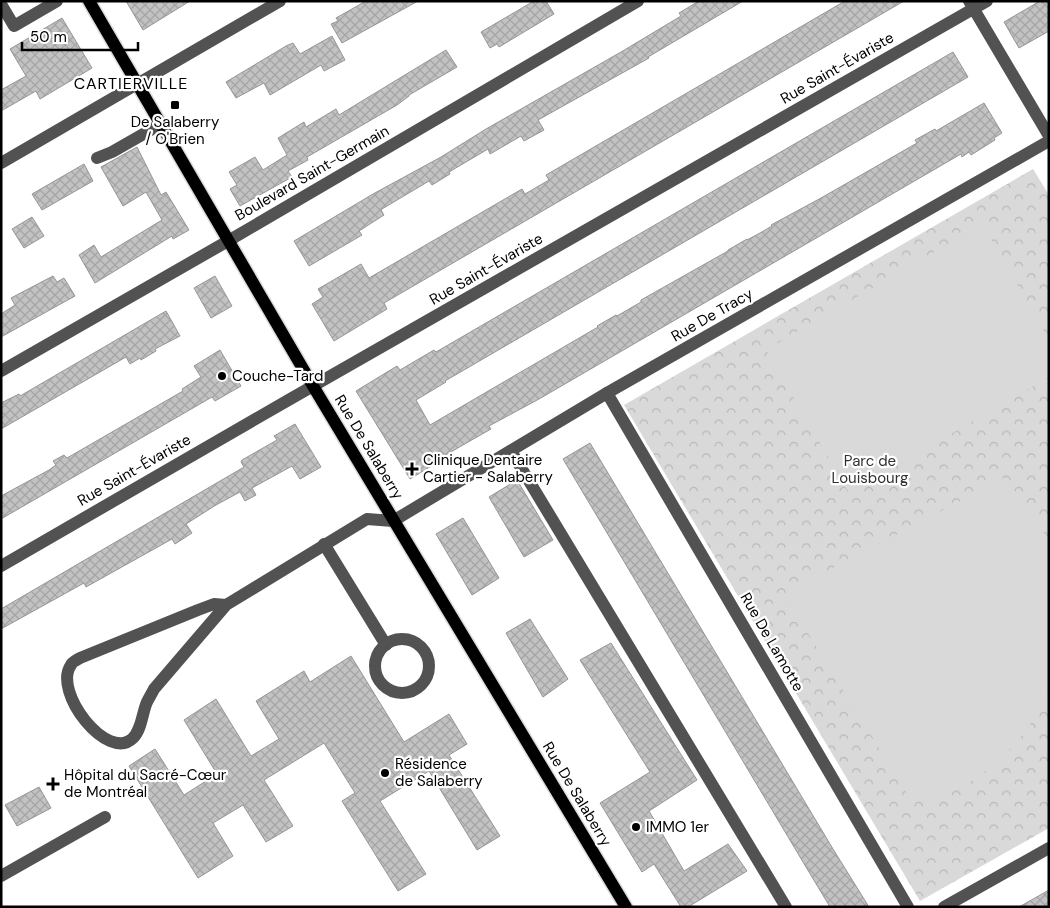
<svg xmlns="http://www.w3.org/2000/svg" width="1050" height="908" viewBox="0 0 1050 908" font-family="'DM Sans',sans-serif">
  <style>
    .park { fill: url(#park-crowns) }
    .pitch { fill: #d9d9d9 }
    .building { fill: url(#building-cross-hatch); stroke: #969696 }
    .lines { fill: none; stroke-linecap: round; stroke-linejoin: round }
    .major-casing { stroke: #dbdbdb; stroke-width: 15 }
    .minor { stroke: #525252; stroke-width: 12 }
    .major { stroke: #000; stroke-width: 12 }
    .poi-dot { fill: #000; stroke: #fff; stroke-width: 2 }
    .labels { text-anchor: middle; stroke-width: 4.5; stroke-linejoin: round; paint-order: stroke }
    .street-label { font-size: 15px; fill: #000; stroke: #fff }
    .poi-label { font-size: 15px; fill: #000; stroke: #fff; text-anchor: start }
    .park-label { font-size: 15px; fill: #303030; stroke: #fff }
    .neighbourhood-label { font-size: 16px; letter-spacing: 1px; fill: #000; stroke: #fff }
  </style>
  <defs>
    <pattern id="park-crowns" width="20" height="18" patternUnits="userSpaceOnUse" patternTransform="scale(1.25)"><rect width="20" height="18" fill="#d9d9d9"/><path d="M2 6a3 3 0 1 1 6 0M12 15a3 3 0 1 1 6 0" fill="none" stroke="#b8b8b8"/></pattern>
    <pattern id="building-cross-hatch" width="8" height="8" patternUnits="userSpaceOnUse" patternTransform="scale(1.25)"><rect width="8" height="8" fill="#c2c2c2"/><path d="M0 0l8 8M0 8l8-8" fill="none" stroke="#a5a5a5"/></pattern>
  </defs>
  <rect width="100%" height="100%" fill="#fff"/>
  <polygon class="park" points="1033,169 1049,195 1049,828 920,901 624,405"/>
  <g class="pitch">
    <polygon points="982,224 1049,340 1049,377 849,493 766,350"/>
    <polygon points="1004,478 1031,511 1049,541 1049,690 1037,715 1017,742 996,763 970,782 946,794 913,803 788,601 791,590"/>
  </g>
  <g class="building">
    <polygon points="126,1 190,1 143,30"/>
    <polygon points="366,1 418,1 342,43 331,24 338,21 336,18"/>
    <polygon points="534,1 546,1 554,14 499,47 497,44 490,48 481,32"/>
    <polygon points="699,1 743,1 648,57 649,58 538,120 544,130 524,141 521,136 490,154 488,149 449,172 450,174 432,185 429,181 382,209 381,210 384,215 359,231 362,235 309,266 294,241 373,194 441,157 486,129 621,52 681,16 679,13"/>
    <polygon points="845,1 904,1 384,303 387,309 334,341 312,304 323,297 318,289 361,264 369,278 522,189 525,194 549,180 546,175"/>
    <polygon points="1040,1 1049,1 1049,31 1019,48 1004,22"/>
    <polygon points="62,18 92,68 40,99 36,91 1,111 1,90 26,76 10,49"/>
    <polygon points="332,36 345,60 324,71 321,65 270,95 264,83 236,98 226,82 286,46 293,43 300,54"/>
    <polygon points="446,50 457,67 409,95 409,96 397,105 307,157 308,160 288,171 292,177 240,206 230,189 237,185 229,172 255,157 263,170 287,155 278,138 304,122 306,127 336,109 339,115"/>
    <polygon points="953,52 968,77 550,320 445,381 446,382 416,400 430,425 598,327 597,326 616,315 617,316 641,302 641,300 728,251 728,250 747,239 747,240 760,233 772,226 771,225 821,198 917,143 915,140 935,129 936,131 984,103 1002,133 994,138 995,140 971,155 969,152 962,157 961,154 539,399 489,426 491,429 442,457 443,459 410,479 356,391 397,366 400,370 434,350 436,352"/>
    <polygon points="137,147 161,195 166,192 189,230 173,239 172,236 95,283 79,255 94,245 101,257 162,220 146,192 123,206 101,167"/>
    <polygon points="84,164 93,181 42,210 32,194"/>
    <polygon points="32,217 44,236 24,248 12,229"/>
    <polygon points="53,276 57,282 64,278 75,296 1,337 1,314 15,305 11,298"/>
    <polygon points="215,276 232,306 211,318 194,288"/>
    <polygon points="166,311 180,336 155,349 156,351 141,360 140,358 130,364 126,357 1,429 1,403 19,394 20,396"/>
    <polygon points="220,350 241,386 215,401 212,397 1,519 1,496 49,470 56,465 53,461 64,455 67,458 183,391 182,389 201,377 194,366"/>
    <polygon points="295,424 321,467 300,479 292,466 252,488 256,495 245,501 240,492 216,505 186,524 192,533 175,544 172,539 86,587 84,583 1,629 1,609 244,467 241,462 242,460 277,440 274,436"/>
    <polygon points="590,443 833,849 869,907 830,907 800,857 563,459"/>
    <polygon points="517,480 553,540 524,557 489,497"/>
    <polygon points="463,518 499,578 472,595 436,534"/>
    <polygon points="530,619 568,679 543,697 506,633"/>
    <polygon points="611,643 697,780 649,811 684,871 728,844 747,871 688,907 681,907 654,864 642,872 600,803 650,772 580,660"/>
    <polygon points="351,656 404,742 449,714 467,744 449,755 500,836 477,850 429,771 380,801 426,874 398,891 342,801 355,793 324,743 264,780 293,826 266,842 243,805 213,823 233,856 198,878 129,766 155,749 184,795 217,774 184,720 216,699 251,756 279,739 256,701 304,671 310,682"/>
    <polygon points="39,787 51,808 17,826 5,805"/>
    <polygon points="1049,890 1049,907 1019,907"/>
  </g>
  <g class="lines">
    <defs>
      <polyline id="major" points="89,1 313,386 626,907"/>
    </defs>
    <use href="#major" class="major-casing"/>
    <g class="minor">
      <polyline points="969,1 1049,136"/>
      <polyline points="1,4 14,26 57,1"/>
      <polyline points="97,158 112,152 161,124"/>
      <polyline points="1,163 280,1"/>
      <polyline points="1,371 228,241 638,1"/>
      <polyline points="607,393 908,907"/>
      <polyline points="511,451 786,907"/>
      <polyline points="324,544 386,645"/>
      <polyline points="1,566 292,398 987,1"/>
      <path d="M226,605L214,604L198,610L80,658C77,660 72,662 71,665C52,692 108,763 133,738C142,729 142,713 147,702C149,698 152,693 154,689L226,605L367,519L393,521L607,393L1049,141"/>
      <circle cx="402" cy="666" r="27"/>
      <polyline points="1,876 105,817"/>
      <polyline points="944,907 1049,848"/>
    </g>
    <use href="#major" class="major"/>
  </g>
  <g class="poi-dot">
    <rect x="170" y="100" width="10" height="10" rx="2.5"/>
    <circle cx="222" cy="376" r="5"/>
    <path d="M409.5 461.5h5v5h5v5h-5v5h-5v-5h-5v-5h5z"/>
    <circle cx="385" cy="773" r="5"/>
    <path d="M50.5 776.5h5v5h5v5h-5v5h-5v-5h-5v-5h5z"/>
    <circle cx="636" cy="827" r="5"/>
  </g>
  <g class="labels">
    <g class="street-label">
      <text transform="translate(837 68) rotate(-30)" y="5">Rue Saint-Évariste</text>
      <text transform="translate(312 173) rotate(-30)" y="5">Boulevard Saint-Germain</text>
      <text transform="translate(486 269) rotate(-30)" y="5">Rue Saint-Évariste</text>
      <text transform="translate(712 315) rotate(-30)" y="5">Rue De Tracy</text>
      <text transform="translate(369 447) rotate(59)" y="5">Rue De Salaberry</text>
      <text transform="translate(134 470) rotate(-30)" y="5">Rue Saint-Évariste</text>
      <text transform="translate(772 642) rotate(60)" y="5">Rue De Lamotte</text>
      <text transform="translate(577 794) rotate(59)" y="5">Rue De Salaberry</text>
    </g>
    <g class="poi-label">
      <text x="175" y="127" text-anchor="middle">De Salaberry<tspan x="175" dy="17">/ O'Brien</tspan></text>
      <text x="232" y="381">Couche-Tard</text>
      <text x="423" y="465">Clinique Dentaire<tspan x="423" dy="17">Cartier - Salaberry</tspan></text>
      <text x="395" y="769">Résidence<tspan x="395" dy="17">de Salaberry</tspan></text>
      <text x="64" y="780">Hôpital du Sacré-Cœur<tspan x="64" dy="17">de Montréal</tspan></text>
      <text x="646" y="832">IMMO 1er</text>
    </g>
    <g class="park-label">
      <text x="870" y="466">Parc de<tspan x="870" dy="17">Louisbourg</tspan></text>
    </g>
    <g class="neighbourhood-label">
      <text x="131" y="89">CARTIERVILLE</text>
    </g>
  </g>
  <rect width="1050" height="908" fill="none" stroke="#000000" stroke-width="5"/>
  <path d="M22 42v8h116v-8" fill="none" stroke="#000000" stroke-width="2.5"/>
  <text x="30" y="42" font-size="15" fill="#000000" stroke="#ffffff" stroke-width="4" paint-order="stroke">50 m</text>
</svg>
